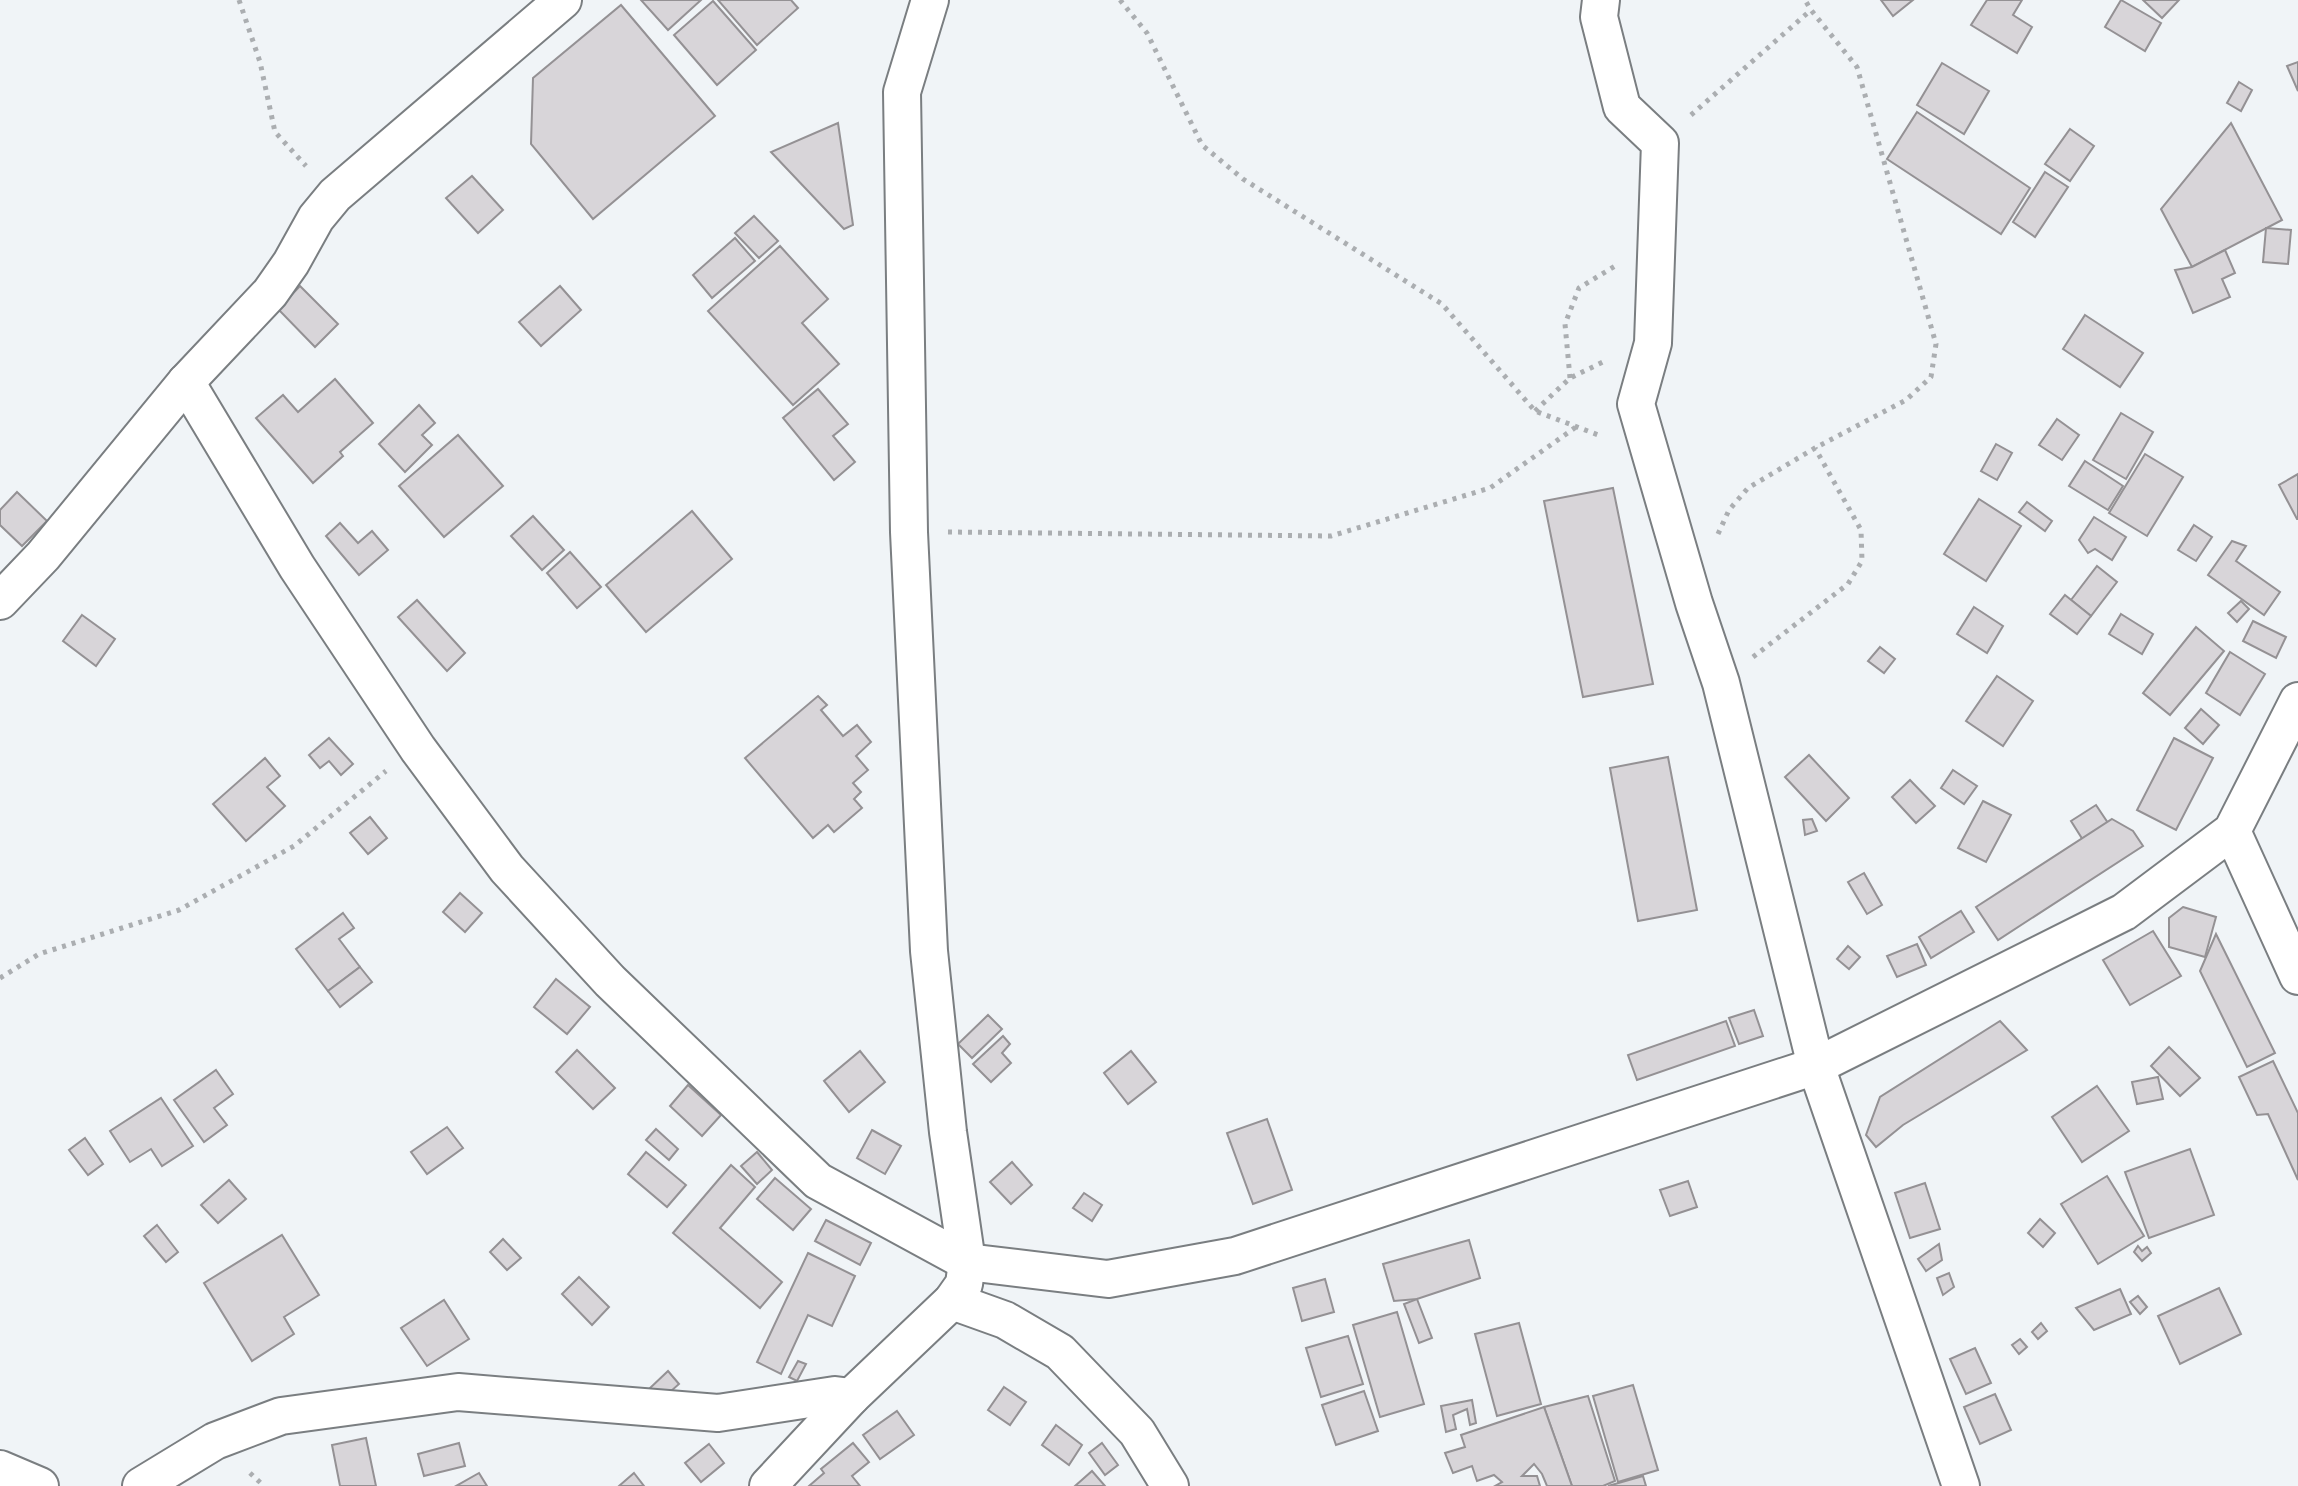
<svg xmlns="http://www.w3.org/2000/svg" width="2298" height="1486" viewBox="0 0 2298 1486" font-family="Montserrat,sans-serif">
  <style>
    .building { fill: #d8d5d9; stroke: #949194; stroke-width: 2 }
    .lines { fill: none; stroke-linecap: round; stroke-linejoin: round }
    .minor-casing { stroke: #7a7e81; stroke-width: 40 }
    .path { stroke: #abaeb1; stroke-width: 5; stroke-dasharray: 4 6; stroke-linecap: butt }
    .minor { stroke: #fff; stroke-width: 36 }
  </style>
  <rect width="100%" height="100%" fill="#f0f4f7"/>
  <g class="building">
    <polygon points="641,0 701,0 668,30"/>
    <polygon points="718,0 791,0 798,8 757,45"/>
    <polygon points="1881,0 1913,0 1893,16"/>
    <polygon points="1987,0 2022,0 2013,15 2032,27 2017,53 1971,25"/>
    <polygon points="2121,0 2161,23 2145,51 2105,27"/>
    <polygon points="2143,0 2179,0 2162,18"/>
    <polygon points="713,1 756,50 717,85 674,35"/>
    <polygon points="621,5 715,116 593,219 531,144 533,78"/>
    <polygon points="2298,62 2298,91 2287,66"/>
    <polygon points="1942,63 1989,91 1964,134 1917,105"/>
    <polygon points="2239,82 2252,90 2241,111 2227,103"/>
    <polygon points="1917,112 2030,188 2001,234 1887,159"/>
    <polygon points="838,123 853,225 844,229 771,152"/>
    <polygon points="2231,123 2282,220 2192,267 2161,209"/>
    <polygon points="2070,129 2094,146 2070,181 2045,164"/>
    <polygon points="2045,172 2068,187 2035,237 2013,222"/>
    <polygon points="472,176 503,210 478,233 446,198"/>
    <polygon points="754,216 778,241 759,258 735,233"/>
    <polygon points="2266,228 2291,230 2288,264 2263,262"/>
    <polygon points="735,238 755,261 712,298 693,275"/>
    <polygon points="780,246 828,299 802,323 839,364 793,405 708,311"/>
    <polygon points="2225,250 2235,273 2222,279 2230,297 2193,313 2175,270 2192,267"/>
    <polygon points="300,286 338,324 315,347 278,309"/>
    <polygon points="560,286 581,310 541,346 519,322"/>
    <polygon points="2085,315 2143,353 2120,387 2063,349"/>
    <polygon points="335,379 373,423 340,452 343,456 313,483 256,418 283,395 298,412"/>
    <polygon points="818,389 848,424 833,436 855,462 834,480 783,418"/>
    <polygon points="419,405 435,423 422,435 432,445 405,472 379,444"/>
    <polygon points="2121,413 2153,432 2126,479 2093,460"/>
    <polygon points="2057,419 2079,435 2062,460 2039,445"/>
    <polygon points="458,435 503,486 444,537 399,486"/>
    <polygon points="1996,444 2012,453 1997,480 1981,471"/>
    <polygon points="2145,454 2183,477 2147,536 2109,513"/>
    <polygon points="2085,461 2123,486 2108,510 2069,486"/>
    <polygon points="2298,474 2298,519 2297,519 2279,485"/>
    <polygon points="1613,488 1653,684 1583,697 1544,501"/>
    <polygon points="17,492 47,521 22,546 0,525 0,510"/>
    <polygon points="1979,499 2021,526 1986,581 1944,554"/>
    <polygon points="2027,502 2052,521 2045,531 2019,512"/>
    <polygon points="692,511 732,559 646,632 606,585"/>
    <polygon points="533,516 564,550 542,570 511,536"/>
    <polygon points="2094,517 2126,537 2112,560 2095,549 2088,553 2079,540"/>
    <polygon points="340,523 358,543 372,531 388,550 359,575 326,536"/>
    <polygon points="2194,525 2212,537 2196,561 2178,550"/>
    <polygon points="2232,541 2246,546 2236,561 2280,592 2264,615 2208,575"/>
    <polygon points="570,552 601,587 577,608 547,573"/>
    <polygon points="2097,566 2117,582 2091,616 2071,600"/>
    <polygon points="2065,595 2091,616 2077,634 2050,614"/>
    <polygon points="417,600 465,653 447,671 398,617"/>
    <polygon points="2241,601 2249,609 2237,622 2228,613"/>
    <polygon points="1974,607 2003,626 1987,653 1957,634"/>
    <polygon points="2121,614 2153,634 2142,654 2109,634"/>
    <polygon points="82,615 115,639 96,666 63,641"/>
    <polygon points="2253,621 2286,637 2276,658 2243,641"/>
    <polygon points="2196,627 2224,651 2170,715 2143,693"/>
    <polygon points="1880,647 1895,659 1884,673 1868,661"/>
    <polygon points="2230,652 2265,674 2240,715 2206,693"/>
    <polygon points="1997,676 2033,701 2003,746 1966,721"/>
    <polygon points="818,696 827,705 821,710 843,736 857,725 871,742 856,756 868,770 853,783 861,792 854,799 862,808 834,832 828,825 813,838 745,758"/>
    <polygon points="2201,709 2219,725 2203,744 2185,728"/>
    <polygon points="329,738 353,764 341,775 329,761 320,768 309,755"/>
    <polygon points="2174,738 2213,758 2176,830 2137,810"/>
    <polygon points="1809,755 1849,798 1826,821 1785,777"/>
    <polygon points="1668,757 1697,910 1638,921 1610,768"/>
    <polygon points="265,758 280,776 267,787 285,806 246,841 213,804"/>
    <polygon points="1953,770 1977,786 1964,804 1941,788"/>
    <polygon points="1910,780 1935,806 1916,823 1892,797"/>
    <polygon points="1983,801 2011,815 1986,862 1958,848"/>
    <polygon points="2096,805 2108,823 2083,840 2071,821"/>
    <polygon points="370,817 387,838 368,854 350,833"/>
    <polygon points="1812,819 1817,831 1805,835 1803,820"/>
    <polygon points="2112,819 2133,831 2143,846 1998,940 1976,907"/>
    <polygon points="1864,873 1882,905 1867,914 1848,882"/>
    <polygon points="460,893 482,913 465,932 443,912"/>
    <polygon points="2183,907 2216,917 2205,957 2169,947 2169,918"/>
    <polygon points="1961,911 1974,932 1931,958 1919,937"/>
    <polygon points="343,913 354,928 339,939 360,967 328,991 296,949"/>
    <polygon points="2153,931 2181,976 2130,1005 2103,960"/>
    <polygon points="2216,934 2275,1053 2247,1067 2200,971"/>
    <polygon points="1917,944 1926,965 1897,977 1887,956"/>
    <polygon points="1848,946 1860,957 1849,969 1837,959"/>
    <polygon points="360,967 372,982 340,1007 328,991"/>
    <polygon points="556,979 590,1007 567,1034 534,1007"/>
    <polygon points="1754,1010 1763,1036 1739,1044 1729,1018"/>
    <polygon points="988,1015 1002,1029 972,1058 958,1044"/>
    <polygon points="1726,1021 1735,1046 1637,1080 1628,1055"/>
    <polygon points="2000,1021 2027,1050 1903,1125 1876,1147 1866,1135 1880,1097"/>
    <polygon points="1003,1036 1010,1044 1002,1053 1011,1063 991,1082 973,1064"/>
    <polygon points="2169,1047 2200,1078 2180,1096 2151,1066"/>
    <polygon points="577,1050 615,1088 593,1109 556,1072"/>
    <polygon points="860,1051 885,1082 849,1112 824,1081"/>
    <polygon points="1131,1051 1156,1082 1128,1104 1104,1073"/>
    <polygon points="2273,1061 2298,1113 2298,1180 2268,1114 2257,1115 2239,1077"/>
    <polygon points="216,1070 233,1094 214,1108 227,1125 204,1142 174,1100"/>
    <polygon points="2158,1077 2163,1099 2137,1104 2132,1082"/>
    <polygon points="688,1085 721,1115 702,1136 670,1106"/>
    <polygon points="2097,1086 2129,1131 2082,1162 2052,1117"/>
    <polygon points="161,1098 193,1146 162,1166 151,1149 130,1162 110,1131"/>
    <polygon points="1267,1119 1292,1190 1253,1204 1227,1133"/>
    <polygon points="447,1127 463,1148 427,1174 411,1152"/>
    <polygon points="656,1129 678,1149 669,1160 646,1140"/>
    <polygon points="872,1130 901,1146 885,1174 857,1158"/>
    <polygon points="85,1138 103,1164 88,1175 69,1150"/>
    <polygon points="2190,1149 2214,1215 2149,1238 2125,1172"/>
    <polygon points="646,1152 686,1185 667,1207 628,1174"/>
    <polygon points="757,1152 772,1170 757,1184 741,1166"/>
    <polygon points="1012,1162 1032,1185 1011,1204 990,1182"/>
    <polygon points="731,1165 755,1187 720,1228 782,1282 760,1308 673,1233"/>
    <polygon points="2107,1176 2144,1236 2098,1264 2061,1204"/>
    <polygon points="775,1178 811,1209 793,1230 757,1199"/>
    <polygon points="229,1180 246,1199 218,1223 201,1205"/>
    <polygon points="1688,1181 1697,1207 1670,1216 1660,1190"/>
    <polygon points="1925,1183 1940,1229 1910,1238 1895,1193"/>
    <polygon points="1084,1193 1102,1205 1092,1221 1073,1208"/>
    <polygon points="2040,1219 2055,1233 2043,1247 2028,1233"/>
    <polygon points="826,1220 871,1243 860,1265 815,1241"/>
    <polygon points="157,1225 178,1252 166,1262 144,1236"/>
    <polygon points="282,1235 319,1295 284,1317 294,1334 252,1361 204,1283"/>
    <polygon points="503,1239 521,1258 507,1270 490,1252"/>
    <polygon points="1469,1240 1480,1278 1417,1299 1394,1301 1383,1264"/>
    <polygon points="1939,1244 1942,1260 1926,1271 1918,1259"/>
    <polygon points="2138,1246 2142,1251 2147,1247 2151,1253 2142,1261 2134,1252"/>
    <polygon points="808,1253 855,1276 832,1326 808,1315 781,1374 757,1362"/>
    <polygon points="1949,1273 1954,1287 1943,1295 1937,1278"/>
    <polygon points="579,1277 609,1307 592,1325 562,1294"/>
    <polygon points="1325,1279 1334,1312 1302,1321 1293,1288"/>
    <polygon points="2219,1288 2241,1334 2180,1364 2158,1316"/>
    <polygon points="2120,1289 2131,1314 2094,1330 2076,1308"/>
    <polygon points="2138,1296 2147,1307 2140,1314 2130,1302"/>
    <polygon points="1417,1299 1432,1338 1419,1343 1404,1304"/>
    <polygon points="444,1300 469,1339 427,1366 401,1328"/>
    <polygon points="1397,1312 1424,1404 1380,1417 1353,1325"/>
    <polygon points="1519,1323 1541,1404 1497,1416 1475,1334"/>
    <polygon points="2041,1323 2047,1331 2038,1339 2032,1332"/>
    <polygon points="1348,1336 1363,1384 1321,1397 1306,1348"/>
    <polygon points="2020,1339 2027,1347 2019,1354 2012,1345"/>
    <polygon points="1975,1348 1991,1383 1966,1394 1950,1359"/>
    <polygon points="798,1361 806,1364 797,1381 789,1377"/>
    <polygon points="668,1371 679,1384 661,1400 649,1389"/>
    <polygon points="1633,1385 1658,1470 1618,1482 1593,1396"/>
    <polygon points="1004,1387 1026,1402 1010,1425 988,1410"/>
    <polygon points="1364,1391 1378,1431 1336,1445 1322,1405"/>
    <polygon points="1995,1394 2011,1430 1980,1444 1964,1407"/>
    <polygon points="1588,1396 1615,1481 1603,1486 1572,1486 1544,1407"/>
    <polygon points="1472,1400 1476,1423 1470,1425 1467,1409 1453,1415 1456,1429 1446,1432 1441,1406"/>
    <polygon points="1544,1407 1572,1486 1547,1486 1542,1474 1534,1464 1522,1476 1537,1476 1540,1486 1495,1486 1502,1482 1494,1475 1477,1481 1472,1466 1453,1473 1445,1453 1465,1447 1461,1435"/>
    <polygon points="897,1411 914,1435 880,1459 863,1435"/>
    <polygon points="1056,1425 1082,1445 1069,1465 1042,1445"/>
    <polygon points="366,1438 376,1486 340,1486 332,1445"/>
    <polygon points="459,1443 465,1466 424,1476 418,1454"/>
    <polygon points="853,1443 869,1462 852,1476 860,1486 809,1486 824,1473 821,1469"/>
    <polygon points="1102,1443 1118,1465 1105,1475 1089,1453"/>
    <polygon points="709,1444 724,1463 701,1482 685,1463"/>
    <polygon points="1092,1471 1105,1486 1075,1486"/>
    <polygon points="479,1473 487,1486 456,1486"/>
    <polygon points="634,1473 644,1486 619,1486"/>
    <polygon points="1643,1476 1646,1486 1608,1486"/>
  </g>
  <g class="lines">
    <defs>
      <g id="minor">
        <polyline points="1601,0 1599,17 1622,107 1660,143 1653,343 1636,404 1694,603 1721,683 1816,1066 1961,1486"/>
        <polyline points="186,382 297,567 418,749 507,869 610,981 818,1181 967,1262 1108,1279 1235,1256 1816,1066 2124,912 2232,831 2298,701"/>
        <polyline points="0,601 43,556 186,382 270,293 291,263 316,218 335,195 563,0"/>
        <polyline points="2232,831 2298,976"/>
        <polyline points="952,1301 1005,1320 1060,1352 1137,1432 1170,1486"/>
        <polyline points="0,1469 40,1486"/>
        <polyline points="141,1486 215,1441 281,1416 458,1392 718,1413 835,1395 851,1397"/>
        <polyline points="768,1486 851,1397 952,1301 964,1284 967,1262 948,1132 929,951 909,532 902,92 930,0"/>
      </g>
    </defs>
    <use href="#minor" class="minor-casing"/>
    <g class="path">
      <polyline points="239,0 260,62 275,132 306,166"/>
      <polyline points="1120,0 1147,33 1202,145 1243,179 1442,304 1535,411 1601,436"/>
      <polyline points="1691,115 1811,10"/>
      <polyline points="1570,378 1565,324 1579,288 1615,266"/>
      <polyline points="1535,411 1570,378 1605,361"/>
      <polyline points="948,532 1331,536 1490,488 1576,427"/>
      <polyline points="1718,534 1729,510 1748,488 1815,448 1906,400 1931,377 1936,344 1857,67 1811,10 1805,0"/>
      <polyline points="1753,657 1848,584 1862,561 1861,530 1815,448"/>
      <polyline points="0,978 39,954 179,910 294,846 386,771"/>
      <polyline points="250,1473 264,1486"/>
    </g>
    <use href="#minor" class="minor"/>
  </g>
</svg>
